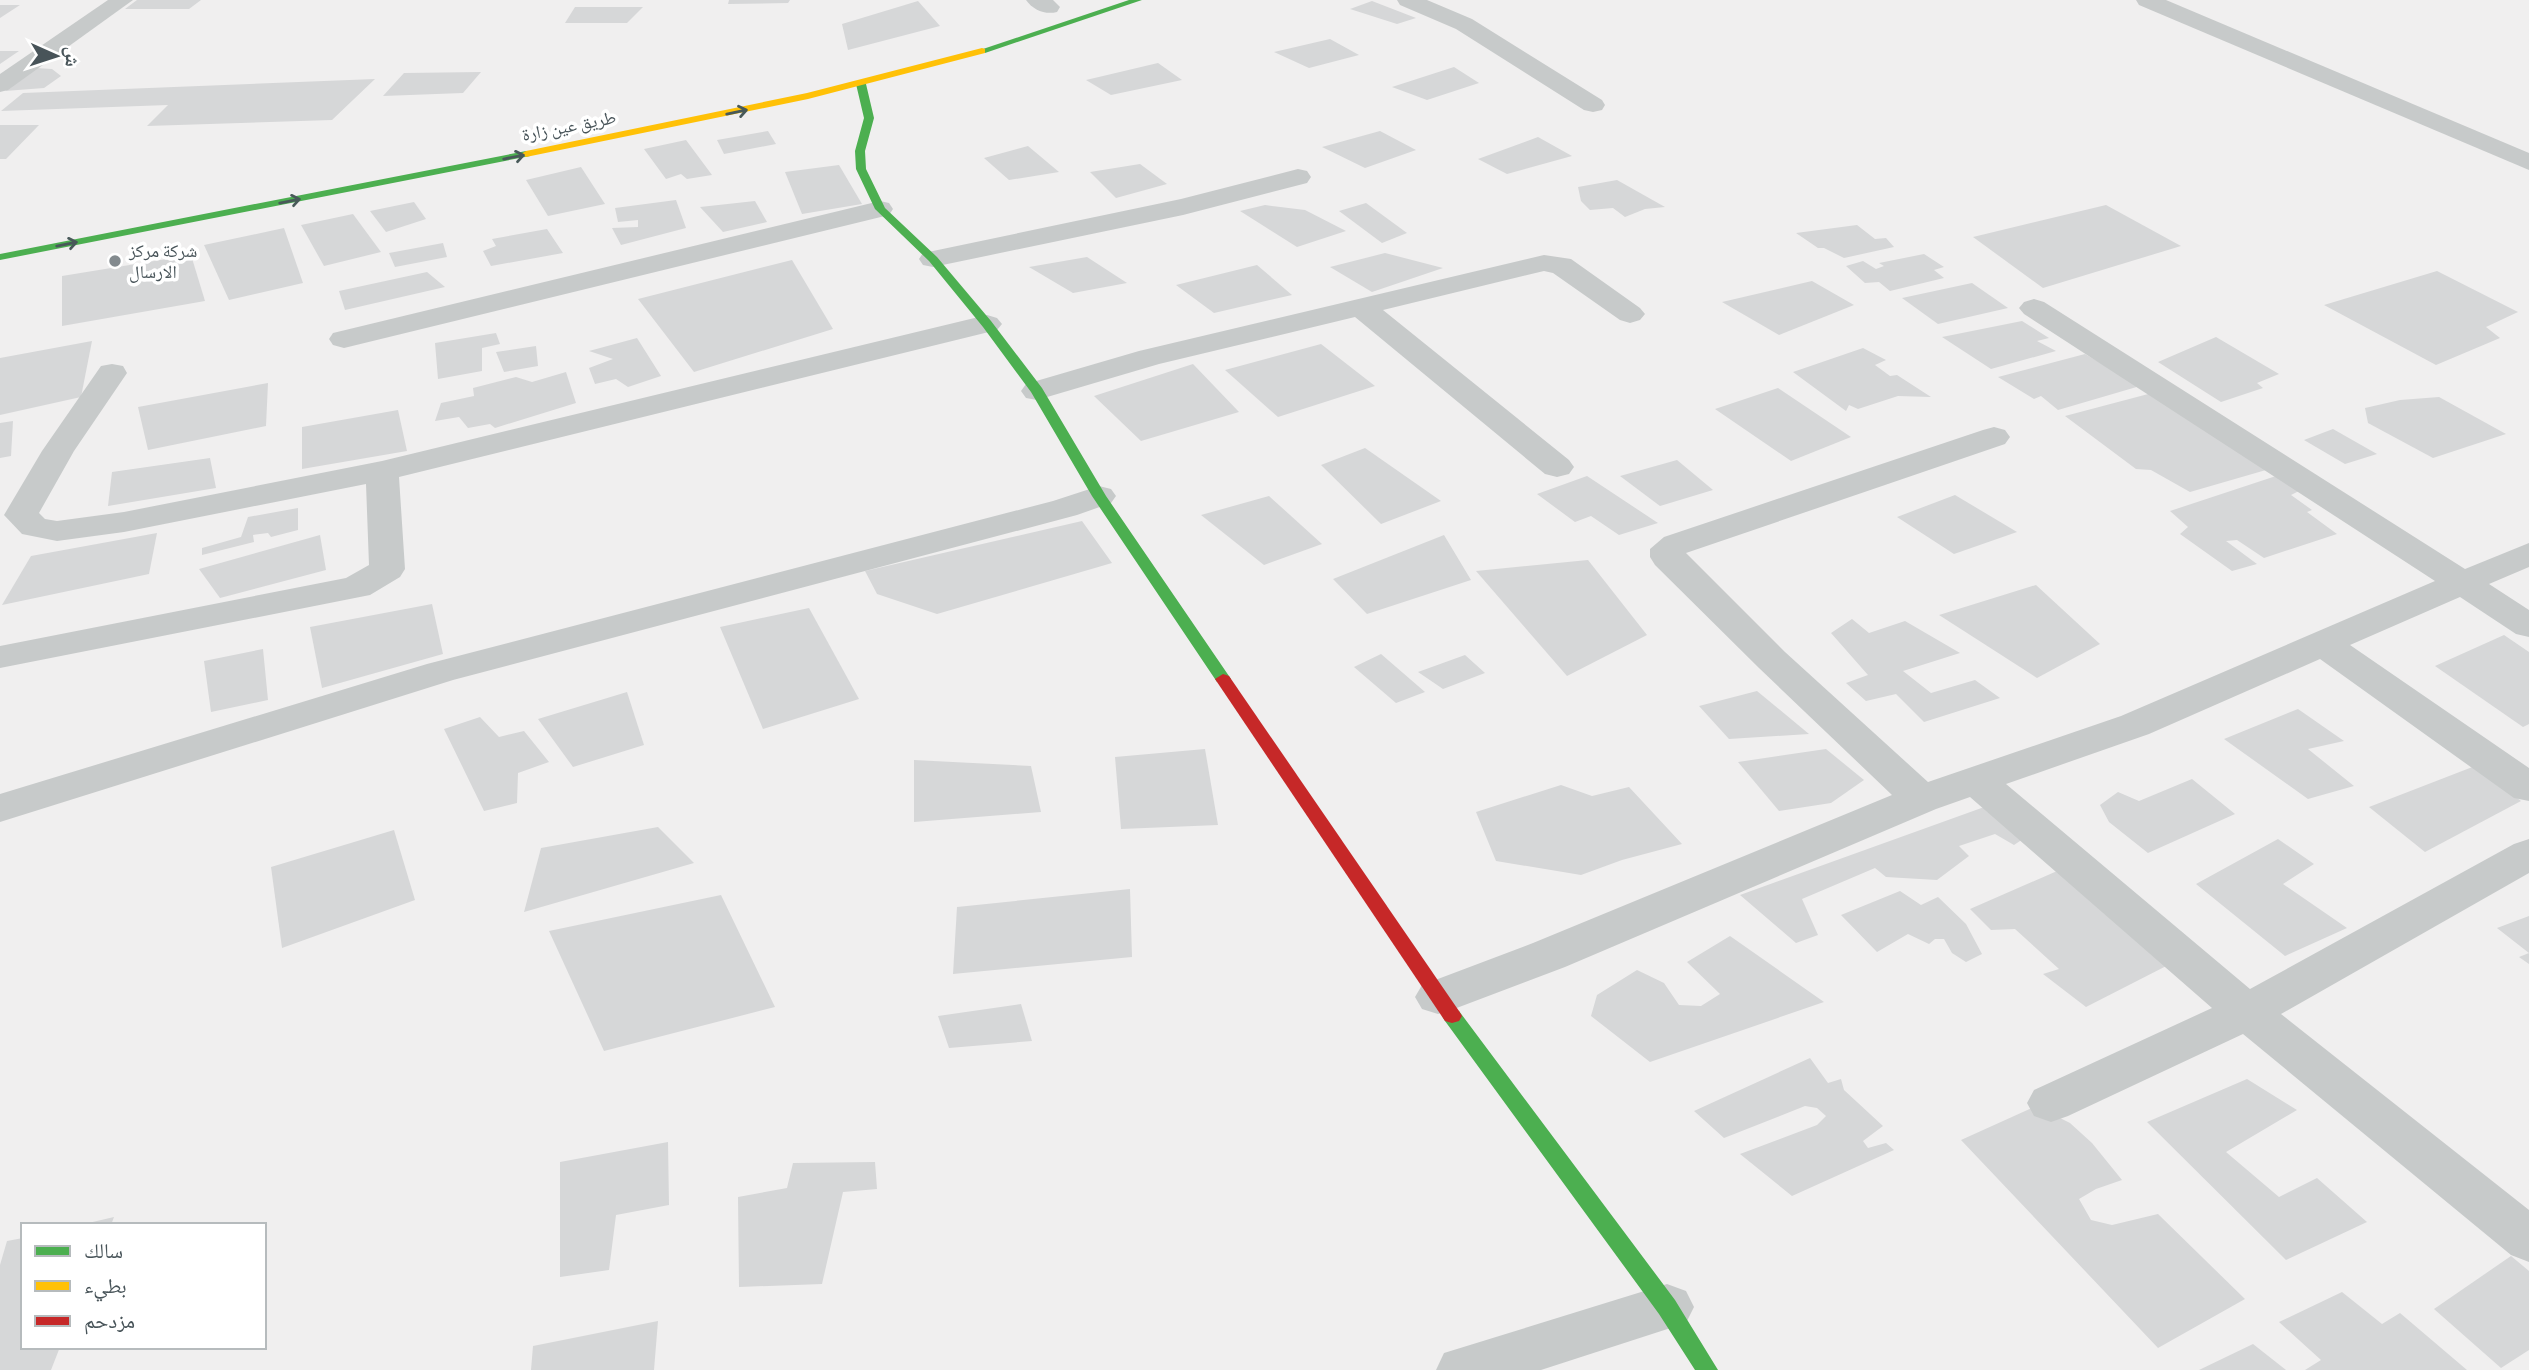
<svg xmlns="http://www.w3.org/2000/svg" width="2529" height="1370" viewBox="0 0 2529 1370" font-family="Commissioner,'Noto Naskh Arabic',sans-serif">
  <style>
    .building { fill: #d6d7d8 }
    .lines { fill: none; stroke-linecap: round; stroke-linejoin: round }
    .street { fill: #c7caca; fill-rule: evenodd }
    .fast { fill: #4caf50; fill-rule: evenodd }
    .slow { fill: #ffc107; fill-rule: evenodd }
    .jam { fill: #c62828; fill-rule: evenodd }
    .oneway { stroke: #485959 }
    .poi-dot { fill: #838a8e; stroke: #fff; stroke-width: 2.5 }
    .labels { text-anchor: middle; stroke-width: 7; stroke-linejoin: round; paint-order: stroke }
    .far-street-label { font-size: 18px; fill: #485459; stroke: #fff }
    .far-poi-label { font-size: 18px; fill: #485459; stroke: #fff; text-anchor: start }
  </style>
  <rect width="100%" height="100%" fill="#f0efef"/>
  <g class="building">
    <polygon points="137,0 201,0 189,9 125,9"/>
    <polygon points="729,0 790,0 788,3 728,4"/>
    <polygon points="918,1 940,26 848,50 842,24"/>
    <polygon points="1372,1 1416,18 1397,24 1350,9"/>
    <polygon points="0,5 20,5 0,18"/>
    <polygon points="575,7 643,7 627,23 565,23"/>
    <polygon points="1330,39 1359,55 1309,68 1274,52"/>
    <polygon points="0,51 19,51 0,64"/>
    <polygon points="1158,63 1182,80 1111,95 1086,80"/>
    <polygon points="1454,67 1479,83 1427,100 1392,87"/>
    <polygon points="36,68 52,69 61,76 44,88 5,91"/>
    <polygon points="481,72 463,93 383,96 404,73"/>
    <polygon points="375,79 332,120 147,126 168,105 1,111 23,93"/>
    <polygon points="0,125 39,125 6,159 0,159"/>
    <polygon points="768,131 776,144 724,154 717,140"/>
    <polygon points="1380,131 1416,150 1365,168 1322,147"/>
    <polygon points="1538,137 1572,156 1507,174 1478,159"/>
    <polygon points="686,140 712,175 687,179 681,174 666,179 644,149"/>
    <polygon points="1028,146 1059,172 1009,180 984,158"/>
    <polygon points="1140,164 1167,184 1116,198 1090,172"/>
    <polygon points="839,165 862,204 802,214 785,172"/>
    <polygon points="581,167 605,204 548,216 526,180"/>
    <polygon points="1617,180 1665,207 1645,209 1625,217 1613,208 1590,210 1581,201 1578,187"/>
    <polygon points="676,200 686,228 621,245 612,228 638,227 638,220 618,222 615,208"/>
    <polygon points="755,201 767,222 723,232 700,207"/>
    <polygon points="414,202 426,219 386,232 370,211"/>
    <polygon points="1366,203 1407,233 1382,243 1339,211"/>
    <polygon points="1265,205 1305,210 1346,231 1297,247 1240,211"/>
    <polygon points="2106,205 2181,246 2043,288 1973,237"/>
    <polygon points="353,214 381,252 324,266 301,225"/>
    <polygon points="1857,225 1875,239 1886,238 1894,247 1844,258 1824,248 1818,248 1796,233"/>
    <polygon points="284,228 303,283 229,300 204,245"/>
    <polygon points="547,229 563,253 491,266 483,251 496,246 492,239"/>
    <polygon points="443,243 447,257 395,267 389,253"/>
    <polygon points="1385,253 1443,268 1372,292 1330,267"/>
    <polygon points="1924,254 1944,267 1934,270 1944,278 1890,291 1879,282 1865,283 1846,266 1863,261 1876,269 1884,266 1879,263"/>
    <polygon points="191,255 205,301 62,326 62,276"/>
    <polygon points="1087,257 1127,283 1073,293 1029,267"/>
    <polygon points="792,260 833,329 694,372 638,299"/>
    <polygon points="1257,265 1292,295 1214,313 1176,285"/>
    <polygon points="2437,271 2518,312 2486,327 2500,338 2436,365 2324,305"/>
    <polygon points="427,272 445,287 345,310 339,291"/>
    <polygon points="1812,281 1854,305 1779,335 1722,302"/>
    <polygon points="1972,283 2008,308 1938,324 1902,298"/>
    <polygon points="2022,321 2049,338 2037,341 2056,351 1991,369 1942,337"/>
    <polygon points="496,333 500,344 482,348 482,371 438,379 435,343"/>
    <polygon points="2216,337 2279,374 2257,383 2263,388 2221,402 2158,362"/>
    <polygon points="637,338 661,376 628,387 616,379 595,384 589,368 613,359 589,351"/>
    <polygon points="92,341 81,397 0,415 0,358"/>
    <polygon points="1321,344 1375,386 1278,417 1225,370"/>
    <polygon points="536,346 538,366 504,372 496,352"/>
    <polygon points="1863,348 1886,360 1875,365 1890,376 1897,375 1931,397 1898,396 1858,409 1849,405 1846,411 1793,372"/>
    <polygon points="2085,354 2140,386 2058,410 2041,396 2034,399 1998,377"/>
    <polygon points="1193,364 1239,412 1141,441 1094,396"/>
    <polygon points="566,372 576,403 495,428 490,424 468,428 459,417 435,421 441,403 474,396 473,388 516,377 532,382"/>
    <polygon points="268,383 266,426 148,450 138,407"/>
    <polygon points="1778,388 1851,437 1791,461 1715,409"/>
    <polygon points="2152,393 2266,470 2190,492 2151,470 2136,469 2065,416"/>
    <polygon points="2439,397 2506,434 2433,458 2368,423 2365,408 2400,400"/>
    <polygon points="398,410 407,451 302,469 302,427"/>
    <polygon points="13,421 11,456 0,458 0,423"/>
    <polygon points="2333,429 2377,454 2345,464 2304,440"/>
    <polygon points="1365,448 1441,501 1381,524 1321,465"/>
    <polygon points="210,458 216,488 108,506 112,472"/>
    <polygon points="1677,460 1713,490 1660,506 1620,476"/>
    <polygon points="1587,476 1658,523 1619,535 1591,516 1575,522 1537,494"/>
    <polygon points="2276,476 2299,491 2291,495 2312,510 2307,512 2337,534 2264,558 2237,540 2226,541 2257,564 2232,571 2180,534 2188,527 2170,511"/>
    <polygon points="1955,495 2017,532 1954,554 1897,517"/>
    <polygon points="1269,496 1322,544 1264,565 1201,515"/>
    <polygon points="298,508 298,530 271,537 268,533 253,535 254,542 202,555 202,548 241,537 248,517"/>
    <polygon points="1082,521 1112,563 937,614 877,594 865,571"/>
    <polygon points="157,533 149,574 2,605 31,556"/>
    <polygon points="320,535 326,570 220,598 199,569"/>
    <polygon points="1444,535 1471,580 1367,614 1333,579"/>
    <polygon points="1588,560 1647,635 1567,676 1476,571"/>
    <polygon points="2036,585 2100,644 2037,678 1939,615"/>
    <polygon points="432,604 443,654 322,688 310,627"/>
    <polygon points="809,608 859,699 763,729 720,627"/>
    <polygon points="1852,619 1869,633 1905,621 1960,653 1903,671 1931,693 1975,680 2000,698 1924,722 1896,694 1866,701 1846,683 1868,675 1831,633"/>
    <polygon points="2504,635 2529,652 2529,724 2523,727 2435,666"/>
    <polygon points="263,649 268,700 211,712 204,661"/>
    <polygon points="1381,654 1425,692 1396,703 1354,667"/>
    <polygon points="1465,655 1485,673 1443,689 1418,672"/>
    <polygon points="1757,691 1809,734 1729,739 1699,706"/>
    <polygon points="627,692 644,745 573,767 538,719"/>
    <polygon points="2298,709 2344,741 2308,749 2354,786 2308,799 2224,739"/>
    <polygon points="480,717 499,737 524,731 549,762 518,773 517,803 484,811 444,729"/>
    <polygon points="1205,749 1218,825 1121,829 1115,757"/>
    <polygon points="1826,749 1864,780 1831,803 1779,811 1738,762"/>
    <polygon points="914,760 1031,766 1041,812 914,822"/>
    <polygon points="2475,766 2521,801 2425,852 2369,807"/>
    <polygon points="2192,779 2235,814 2148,853 2109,822 2100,805 2118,792 2139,801"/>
    <polygon points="1561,785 1592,796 1629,787 1682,844 1622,860 1581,875 1496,861 1476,812"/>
    <polygon points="1987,806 2026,837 2014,845 1995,834 1959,846 1969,856 1937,880 1886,877 1875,868 1802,899 1818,935 1796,943 1740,895"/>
    <polygon points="658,827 694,863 524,912 541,848"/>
    <polygon points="394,830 415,900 282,948 271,867"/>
    <polygon points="2278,839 2314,864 2283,884 2347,928 2285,956 2196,884"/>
    <polygon points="2064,868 2176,961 2086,1007 2043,974 2059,969 2015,929 1991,930 1970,909"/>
    <polygon points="1130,889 1132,957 953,974 957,907"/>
    <polygon points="1900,891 1921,905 1938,897 1966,924 1982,954 1966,962 1952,953 1944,939 1935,939 1929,944 1908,934 1877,952 1841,915"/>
    <polygon points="721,895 775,1007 604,1051 549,931"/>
    <polygon points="2529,916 2529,964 2519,957 2529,953 2497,928"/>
    <polygon points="1730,936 1824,1002 1650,1062 1591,1016 1597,995 1637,970 1664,983 1679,1005 1701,1006 1720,994 1687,962"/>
    <polygon points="1021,1004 1032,1041 949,1048 938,1016"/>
    <polygon points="1810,1058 1828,1083 1841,1079 1844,1090 1883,1126 1863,1141 1868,1148 1886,1143 1894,1150 1792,1196 1740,1154 1817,1125 1826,1116 1817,1108 1805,1106 1724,1138 1694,1111"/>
    <polygon points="2247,1079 2297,1110 2226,1152 2279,1197 2317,1178 2367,1222 2286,1260 2147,1122"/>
    <polygon points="2036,1106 2070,1123 2092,1143 2122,1180 2096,1189 2079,1199 2091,1220 2112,1225 2158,1214 2245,1299 2158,1348 1961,1140"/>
    <polygon points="668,1142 669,1205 616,1215 609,1270 560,1277 560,1162"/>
    <polygon points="875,1162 877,1189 843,1192 822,1284 739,1287 738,1197 787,1188 793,1163"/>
    <polygon points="114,1217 111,1225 84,1225 84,1224"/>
    <polygon points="23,1238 23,1347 60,1347 51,1370 0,1370 0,1265 7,1241"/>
    <polygon points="2511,1256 2529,1271 2529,1350 2501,1368 2434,1309"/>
    <polygon points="2342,1292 2382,1324 2400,1313 2467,1370 2305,1370 2321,1360 2279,1322"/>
    <polygon points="658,1321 654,1370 531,1370 533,1346"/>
    <polygon points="2253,1344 2286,1370 2199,1370"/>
  </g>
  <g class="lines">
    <g class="street">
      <polygon points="108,0 133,0 8,90 0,92 0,74"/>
      <path d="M1026,0H1053L1060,7L1057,12C1045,15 1033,10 1026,0Z"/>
      <polygon points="1397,0 1427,0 1472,19 1602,100 1605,105 1602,110 1593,112 1584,110 1456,29 1400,5"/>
      <polygon points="2136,0 2166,0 2529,153 2529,170 2139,5"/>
      <polygon points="1298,169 1307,171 1311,177 1307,183 1183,215 933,267 923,265 919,259 923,253 933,251 1181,199"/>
      <polygon points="880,201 889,203 893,209 889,215 344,348 333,345 329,339 333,333"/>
      <polygon points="1544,255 1571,259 1640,308 1645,314 1640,320 1630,323 1620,320 1553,273 1544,271 1383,310 1569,460 1574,467 1569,474 1557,477 1545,474 1355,317 1159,364 1037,400 1026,398 1021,391 1026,384 1139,351"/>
      <polygon points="2034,299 2044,302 2465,569 2529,543 2529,567 2489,584 2529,610 2529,637 2516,634 2460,597 2350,645 2529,768 2529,801 2514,798 2320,659 2149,734 2006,784 2250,989 2514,844 2529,839 2529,873 2281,1014 2529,1210 2529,1262 2511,1255 2243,1034 2068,1116 2051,1122 2034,1116 2027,1103 2034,1090 2212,1008 1970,797 1936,809 1565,967 1454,1009 1438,1014 1422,1009 1415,997 1422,985 1533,943 1892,795 1759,668 1655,565 1650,557 1650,549 1664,537 1983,430 1994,427 2005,430 2010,437 2005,444 1686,553 1785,652 1928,782 2121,716 2435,581 2024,314 2019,308 2024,302"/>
      <polygon points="987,315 997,318 1002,324 997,330 399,477 405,569 400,577 370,595 0,668 0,646 346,578 369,565 366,484 124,532 57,541 22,534 4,515 42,451 101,366 112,364 123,366 127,373 74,451 39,513 45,519 57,521 124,512 382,461"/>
      <polygon points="1099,486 1111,489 1116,496 1111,503 1077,515 453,680 0,822 0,794 427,664 1053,501"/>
      <polygon points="1667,1284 1686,1291 1694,1307 1686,1323 1541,1370 1436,1370 1444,1353"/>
    </g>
    <g class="fast">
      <polygon points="1129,0 1142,0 985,53 977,51"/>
      <polygon points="861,81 866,84 874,118 865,151 866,169 885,208 937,257 991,321 1042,388 1106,496 1231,679 1229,682 1217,682 1092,496 1031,392 983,327 929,261 875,209 856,169 855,151 864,118 856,84"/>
      <polygon points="526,151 531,154 530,156 0,260 0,254"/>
      <polygon points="1452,1009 1459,1011 1675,1300 1718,1370 1695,1370 1659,1314 1445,1021 1442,1016 1445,1011"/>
    </g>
    <polygon class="slow" points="982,48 985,49 985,53 808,99 526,157 521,154 526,151 807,93"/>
    <polygon class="jam" points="1223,674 1229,676 1459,1011 1462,1016 1459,1021 1452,1023 1445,1021 1215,679"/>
  </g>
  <defs><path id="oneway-shaft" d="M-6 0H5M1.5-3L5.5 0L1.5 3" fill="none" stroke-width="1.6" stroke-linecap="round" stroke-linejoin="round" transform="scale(1.75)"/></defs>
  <g class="oneway">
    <use href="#oneway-shaft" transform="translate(737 112) rotate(-12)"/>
    <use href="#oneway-shaft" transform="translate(514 157) rotate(-11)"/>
    <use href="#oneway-shaft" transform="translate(290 201) rotate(-11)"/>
    <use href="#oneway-shaft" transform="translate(67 244) rotate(-11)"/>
  </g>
  <circle class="poi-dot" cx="115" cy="261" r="7"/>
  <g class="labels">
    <g class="far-street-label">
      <text transform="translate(569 126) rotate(-11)" y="6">طريق عين زارة</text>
    </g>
    <g class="far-poi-label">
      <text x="129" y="257">شركة مركز<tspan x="129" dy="21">الارسال</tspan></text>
    </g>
  </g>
  <rect x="21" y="1223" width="245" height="126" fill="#ffffff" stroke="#b6bbbd" stroke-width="2"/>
  <rect x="35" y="1246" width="35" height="10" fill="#4caf50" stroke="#b6bbbd" stroke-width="2"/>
  <text x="84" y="1258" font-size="21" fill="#485459">سالك</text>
  <rect x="35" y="1281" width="35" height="10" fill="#ffc107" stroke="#b6bbbd" stroke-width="2"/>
  <text x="84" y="1293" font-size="21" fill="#485459">بطيء</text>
  <rect x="35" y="1316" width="35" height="10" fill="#c62828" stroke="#b6bbbd" stroke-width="2"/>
  <text x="84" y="1328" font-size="21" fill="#485459">مزدحم</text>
  <g transform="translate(56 56) rotate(93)" stroke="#ffffff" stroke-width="5" paint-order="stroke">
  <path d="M0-5L12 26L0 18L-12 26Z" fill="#485459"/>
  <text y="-10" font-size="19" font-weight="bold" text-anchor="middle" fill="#485459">ش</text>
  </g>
</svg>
